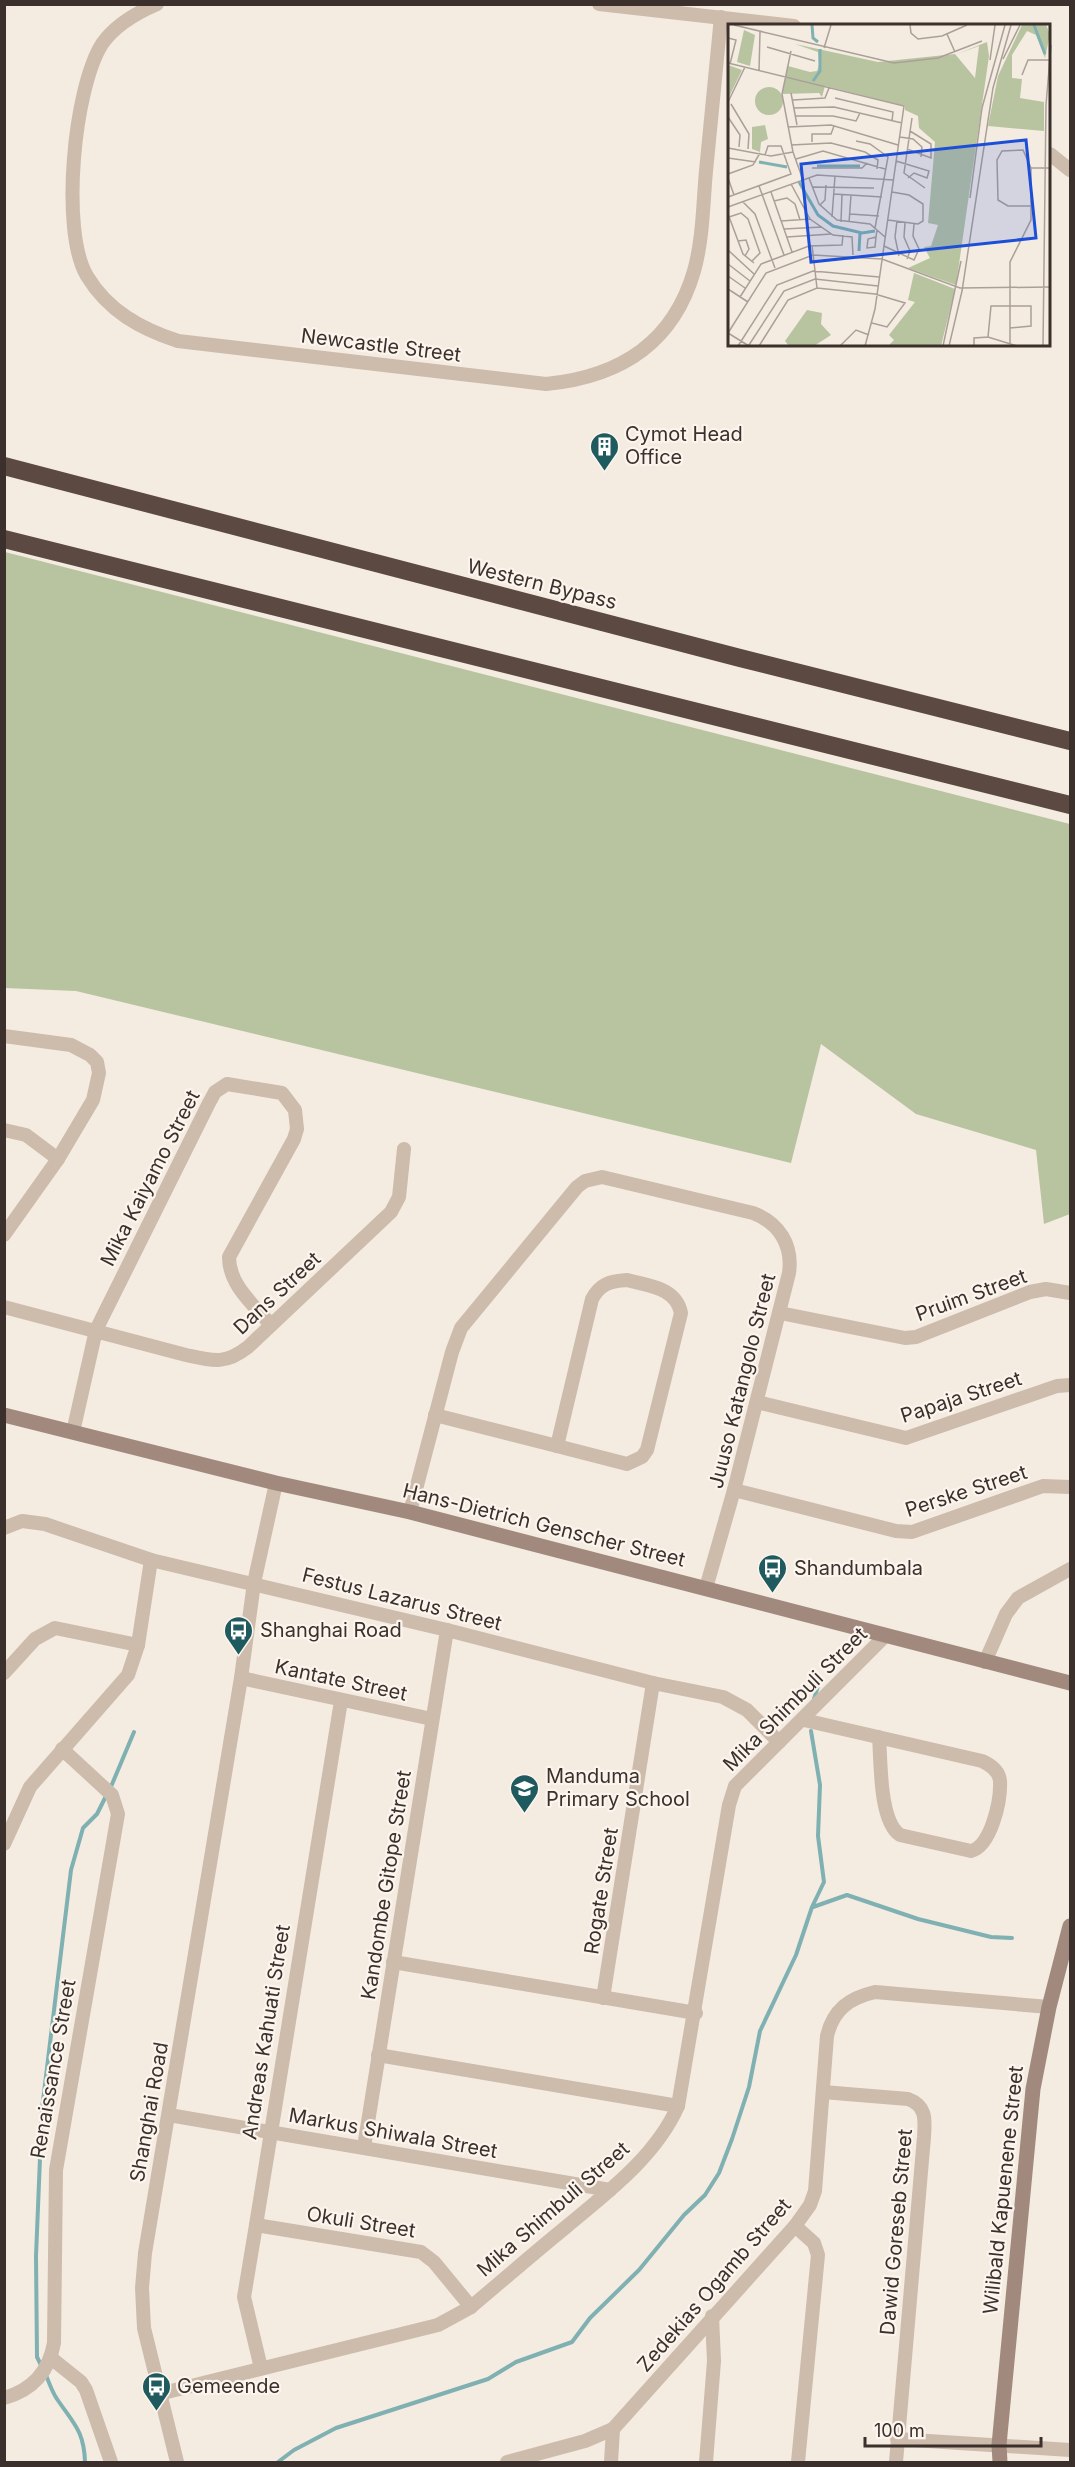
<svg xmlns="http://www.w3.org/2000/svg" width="1075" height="2467" viewBox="0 0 1075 2467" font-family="Inter,sans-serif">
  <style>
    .green { fill: #b8c4a0 }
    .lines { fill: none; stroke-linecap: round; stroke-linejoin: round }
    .stream { stroke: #7fb0b2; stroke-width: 4 }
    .street { stroke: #cdbbac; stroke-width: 14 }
    .secondary { stroke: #a18a7d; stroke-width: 15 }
    .highway { stroke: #5c4a42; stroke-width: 18 }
    .labels { text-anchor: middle; stroke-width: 4.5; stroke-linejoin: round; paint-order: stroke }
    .street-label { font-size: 20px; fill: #3b302b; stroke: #fbf5ee }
    .poi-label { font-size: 20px; fill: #3b302b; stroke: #fbf5ee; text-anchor: start }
    .inset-river { fill: none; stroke: #7fb0b2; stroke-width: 3 }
    .inset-road { fill: none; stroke: #aaa098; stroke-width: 1.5 }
    .view { fill: #1d4ed8; fill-opacity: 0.15; stroke: #1d4ed8; stroke-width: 3 }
    .inset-edge { fill: none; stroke: #3b302b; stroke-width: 3 }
  </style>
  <rect width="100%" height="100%" fill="#f4ebe1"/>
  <polygon class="green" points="5,552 1070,824 1070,1214 1044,1224 1036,1150 916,1114 821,1044 791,1163 76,991 5,988"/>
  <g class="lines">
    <g class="stream">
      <polyline points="814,1699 819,1683"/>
      <polyline points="110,1789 134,1732"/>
      <polyline points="813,1907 847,1895 918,1919 991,1937 1012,1938"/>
      <polyline points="42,2367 37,2357 36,2256 42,2109 71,1870 83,1828 97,1814 106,1796"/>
      <path d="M45,2373C49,2382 52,2392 57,2399C74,2424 84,2431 85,2462"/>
      <polyline points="278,2462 294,2450 336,2428 488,2379 516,2362 572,2342 590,2318 639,2270 684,2215 705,2195 719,2173 732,2139 749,2087 760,2031 796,1955 812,1907 824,1882 818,1836 820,1785 811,1731"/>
    </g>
    <g class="street">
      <path d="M157,4C136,13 115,25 102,44C74,88 60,231 87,276C108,311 141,329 178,341L546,384C619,377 673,344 694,271C703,239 703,204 706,171C711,120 716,68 721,17"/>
      <polyline points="599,4 794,26"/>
      <polyline points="1050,154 1070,170"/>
      <polyline points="4,1036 71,1045 90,1055 97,1062 99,1073 93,1100 58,1159 4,1235"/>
      <polyline points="4,1130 26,1135 58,1159"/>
      <path d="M627,1280C648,1286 676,1287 681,1313L647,1450L642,1457L627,1464L557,1446L592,1299C600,1284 610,1281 627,1280Z"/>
      <path d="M4,1307L186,1355C213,1361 225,1365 248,1347L391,1212L399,1197L404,1149"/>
      <polyline points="780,1313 905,1338 916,1337 1030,1292 1046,1289 1070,1293"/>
      <polyline points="757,1402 906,1438 1057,1386 1070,1385"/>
      <polyline points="435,1415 557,1446"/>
      <path d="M73,1432L96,1330L209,1103L215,1092L227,1084L282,1093L295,1110L297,1129L294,1139L229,1257C229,1285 253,1304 271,1325"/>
      <polyline points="734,1490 896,1531 912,1532 1043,1486 1070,1487"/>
      <path d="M410,1512L452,1352L461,1328L577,1187L585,1181L602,1177L753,1213C779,1223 793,1245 789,1273L734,1490L706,1588"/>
      <polyline points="4,1528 22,1521 45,1524 151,1560 447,1630 653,1683 723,1697 747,1710 779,1742"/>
      <polyline points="985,1662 1006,1614 1018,1598 1070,1569"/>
      <polyline points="4,1673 35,1639 55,1628 138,1645"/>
      <polyline points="241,1678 432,1719"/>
      <path d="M804,1720L982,1761C991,1765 999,1771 1000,1781C1001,1801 991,1846 971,1851L900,1835C879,1821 881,1761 879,1737"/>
      <polyline points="4,1844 30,1787 128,1675 138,1645 151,1560"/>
      <polyline points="393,1962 696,2013"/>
      <polyline points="603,1998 653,1683"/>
      <polyline points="378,2055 678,2106"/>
      <path d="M823,2092L908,2099C927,2106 925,2120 924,2137L896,2462"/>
      <polyline points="169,2115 610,2190"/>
      <polyline points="364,2147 447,1630"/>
      <polyline points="256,2225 421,2252 434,2262 471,2307"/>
      <polyline points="795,2226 814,2243 818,2255 798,2462"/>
      <polyline points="51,2358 81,2382 86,2390 111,2462"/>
      <polyline points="261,2368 244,2297 256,2225 341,1701"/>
      <path d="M159,2394L438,2325L471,2307C503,2280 534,2253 566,2227C608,2192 656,2156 678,2106L729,1805L735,1786L885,1636"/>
      <path d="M4,2398C33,2390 49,2371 54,2343L56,2170L118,1814L112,1795L62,1749"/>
      <polyline points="897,2439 1070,2450"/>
      <polyline points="177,2462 144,2328 142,2288 145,2253 241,1678 254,1583 276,1483"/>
      <path d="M507,2462L585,2441L613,2429L795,2226L810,2205L815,2191L827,2036C833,2010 849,1998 875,1992L1049,2007"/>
      <polyline points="611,2462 613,2429"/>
      <polyline points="706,2462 714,2361 712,2316"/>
    </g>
    <g class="secondary">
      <polyline points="4,1415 276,1483 410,1512 1070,1683"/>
      <polyline points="1000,2462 999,2445 1033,2089 1049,2007 1070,1926"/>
    </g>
    <g class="highway">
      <polyline points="4,466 740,658 1070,741"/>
      <polyline points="4,539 1070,805"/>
    </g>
  </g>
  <defs>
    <symbol id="building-pin" viewBox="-11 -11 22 30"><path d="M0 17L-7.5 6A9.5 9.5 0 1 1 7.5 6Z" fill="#1f5a5e" stroke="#fbf5ee"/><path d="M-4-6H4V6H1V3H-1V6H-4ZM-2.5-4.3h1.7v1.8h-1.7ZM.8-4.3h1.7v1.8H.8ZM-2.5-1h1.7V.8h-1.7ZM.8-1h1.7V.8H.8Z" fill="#fff"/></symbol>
    <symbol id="bus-pin" viewBox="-11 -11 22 30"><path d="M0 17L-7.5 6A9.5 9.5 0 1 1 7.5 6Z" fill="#1f5a5e" stroke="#fbf5ee"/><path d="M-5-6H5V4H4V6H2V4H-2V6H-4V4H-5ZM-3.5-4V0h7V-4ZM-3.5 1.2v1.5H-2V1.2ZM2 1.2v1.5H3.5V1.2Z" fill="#fff"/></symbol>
    <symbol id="school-pin" viewBox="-11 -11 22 30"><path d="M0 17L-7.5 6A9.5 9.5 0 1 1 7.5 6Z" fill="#1f5a5e" stroke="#fbf5ee"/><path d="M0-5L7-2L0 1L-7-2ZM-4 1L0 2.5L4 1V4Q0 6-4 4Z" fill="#fff"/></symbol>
  </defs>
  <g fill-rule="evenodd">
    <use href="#building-pin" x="588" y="430" width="33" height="45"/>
    <use href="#bus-pin" x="756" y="1552" width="33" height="45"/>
    <use href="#bus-pin" x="222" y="1614" width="33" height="45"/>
    <use href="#school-pin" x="508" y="1772" width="33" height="45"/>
    <use href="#bus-pin" x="140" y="2370" width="33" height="45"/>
  </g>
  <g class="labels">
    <g class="street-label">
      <text transform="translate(381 345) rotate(7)" y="7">Newcastle Street</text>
      <text transform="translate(542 584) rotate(14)" y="7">Western Bypass</text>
      <text transform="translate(150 1178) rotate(-63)" y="7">Mika Kaiyamo Street</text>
      <text transform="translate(277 1293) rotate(-43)" y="7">Dans Street</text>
      <text transform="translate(971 1295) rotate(-20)" y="7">Pruim Street</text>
      <text transform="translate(742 1381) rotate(-76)" y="7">Juuso Katangolo Street</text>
      <text transform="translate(961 1397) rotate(-18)" y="7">Papaja Street</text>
      <text transform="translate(966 1491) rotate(-18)" y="7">Perske Street</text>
      <text transform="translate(544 1525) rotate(14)" y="7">Hans-Dietrich Genscher Street</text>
      <text transform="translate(402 1599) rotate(14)" y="7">Festus Lazarus Street</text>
      <text transform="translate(341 1680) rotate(12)" y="7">Kantate Street</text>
      <text transform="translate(795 1699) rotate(-45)" y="7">Mika Shimbuli Street</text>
      <text transform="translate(386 1885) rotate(-81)" y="7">Kandombe Gitope Street</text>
      <text transform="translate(601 1891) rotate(-81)" y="7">Rogate Street</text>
      <text transform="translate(266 2032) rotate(-81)" y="7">Andreas Kahuati Street</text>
      <text transform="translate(53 2069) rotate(-80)" y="7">Renaissance Street</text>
      <text transform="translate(149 2112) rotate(-80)" y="7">Shanghai Road</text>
      <text transform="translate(393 2133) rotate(10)" y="7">Markus Shiwala Street</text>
      <text transform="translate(1003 2190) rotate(-84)" y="7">Wilibald Kapuenene Street</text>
      <text transform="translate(553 2209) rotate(-41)" y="7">Mika Shimbuli Street</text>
      <text transform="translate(361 2222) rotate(9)" y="7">Okuli Street</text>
      <text transform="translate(896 2232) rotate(-85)" y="7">Dawid Goreseb Street</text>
      <text transform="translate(714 2285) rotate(-49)" y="7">Zedekias Ogamb Street</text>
    </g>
    <g class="poi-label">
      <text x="625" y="441">Cymot Head<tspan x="625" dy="23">Office</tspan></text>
      <text x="794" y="1575">Shandumbala</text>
      <text x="260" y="1637">Shanghai Road</text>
      <text x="546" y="1783">Manduma<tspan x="546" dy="23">Primary School</tspan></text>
      <text x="177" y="2393">Gemeende</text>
    </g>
  </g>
  <g transform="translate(728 24)">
    <rect width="322" height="322" fill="#f4ebe1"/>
    <path d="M294,1H318L322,10L317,34L308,11L299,7L284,31V54L294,55L292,74L316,78V107L260,102L270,52ZM16,6L27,11L22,42L9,38ZM259,18L261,32L228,261L180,244L202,234L196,223L203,222L210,201L200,199L207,118L191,104L190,92L177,86V82L97,62L94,73L91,69L54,70L60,42L82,48L89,47L91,41L90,28L67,20L150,38L227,30L247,54L251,22L229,30ZM0,41L14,46L0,75ZM27 77a14 14 0 1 1 28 0a14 14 0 1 1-28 0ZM37,101L40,115L33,118L32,128L24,125V103ZM186,249L227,265L213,322H160L166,316L161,311L187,278L180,276ZM79,286L94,289L93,300L103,311L86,322H61L57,317Z" fill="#b8c4a0"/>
    <path class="inset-river" d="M84,1L85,14L90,18M306,1L317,30M85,57L92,47V25M31,138L59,143M89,142H132M71,158L90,191L105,202L134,209L147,207M131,227L132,209"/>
    <path class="inset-road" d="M6,1L166,39L210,34L254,17M182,1L183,9L190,15L214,12L239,1M219,10L227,28M0,14L8,16L2,40M39,23L87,37M96,24L103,1M63,27L54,70L65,128L75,156M275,35L292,1M262,36L267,1M0,39L176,82L147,285L137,322M31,47L32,8M294,51L300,36H321M63,69L69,101M107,74L165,88L164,97M65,76L97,74L101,64M0,78L17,43M3,80L21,110L20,125M66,84L106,83L174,99M67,92H105L128,97L132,89M0,93L12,111L11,123M183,101L184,94L176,149L197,164M60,103L103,101L170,121M172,113L185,115L194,123L193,133M128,117L142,120L160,133L147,204M84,118V110H103L106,102M63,121L103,119L137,128L150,136L149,145M0,124L43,132L65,128M179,125L203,134V120L182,107M0,134L28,138M68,135L95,127L157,145M168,137L201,147L199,154L186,149L180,154M84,144H134L139,139M303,144H323M0,150L25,141L32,129M0,154L6,171M81,154L91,180L109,196L142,200L157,213M63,160L82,195L105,211L124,213L125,231M31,162L56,231M85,163L146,164M43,168L64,228M106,170L154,173M0,173L63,150L53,122H40L37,131M242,174L254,84L277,1M46,177L59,174L67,180L72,196M15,178L27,190L47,244M92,181L97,176L98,161M0,183L89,151L165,156M0,190L15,230L26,239M122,190L151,192M1,193L13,189L20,195L32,229L24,237M104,193L107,152M160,196L190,200L195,197V180L181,171L164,168M53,197L82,195M169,197L167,213L171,232M113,198L114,170M121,199L123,171M177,199L176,213L182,227L179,235M56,205L94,203M59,213L103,210M148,213L140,215L139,224L147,223L148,213L149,206M10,217L18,216L21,225L17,232M84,221L89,264M156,222L186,236L191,225L185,212L186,200M0,226L26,250M0,240L22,257M0,252L17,264M0,265L20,278M12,273L33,240L81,222L114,221L115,211M0,309L38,249L85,231L154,235L232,264L323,263M0,309L21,322M260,313L263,282H303V302L282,304M282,319V238L303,196V144L295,126L274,127L269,136L270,176L280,182H303M21,321L56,267L87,255L150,262M10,322L49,261L85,247L151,253M31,322L60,276L89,264L147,270L177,279L159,303L144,299M112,322L128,306L141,311M215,322L233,237M221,322L234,267L265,64L283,1M246,322V314L260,313L289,322M315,322L318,81L323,21"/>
    <path class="view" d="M298,116L308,214L83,238L73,140Z"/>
    <rect width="322" height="322" class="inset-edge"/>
  </g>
  <rect width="1075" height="2467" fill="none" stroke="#3b302b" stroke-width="12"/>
  <path d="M865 2437v9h176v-9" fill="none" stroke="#3b302b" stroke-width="3"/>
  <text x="874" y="2437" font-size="18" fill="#3b302b" stroke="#fbf5ee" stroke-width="4.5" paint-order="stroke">100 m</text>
</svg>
